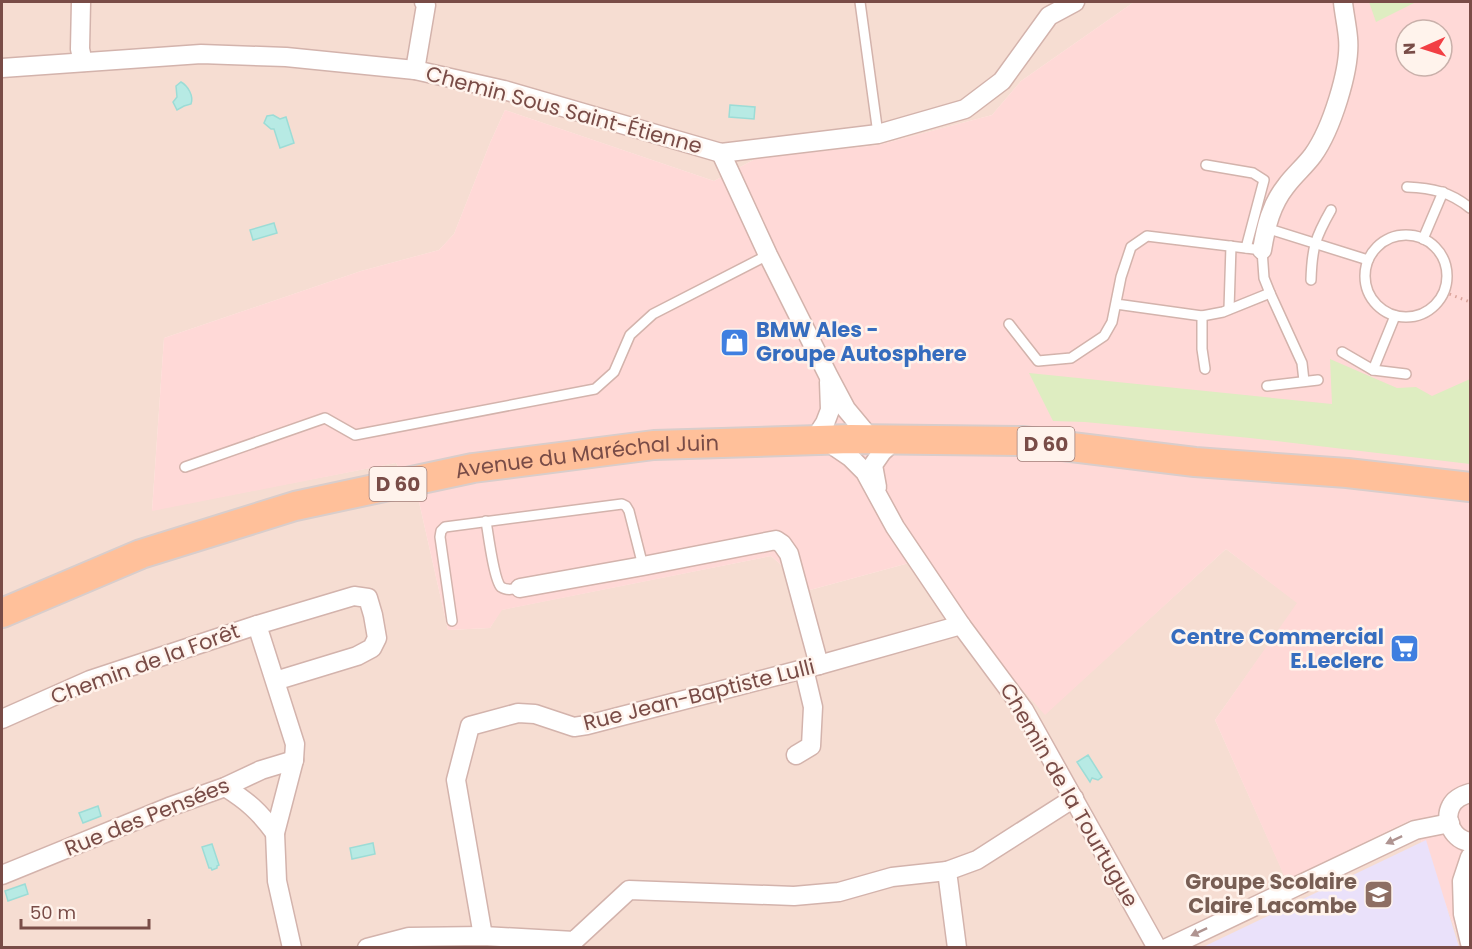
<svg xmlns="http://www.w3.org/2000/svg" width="1472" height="949" viewBox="0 0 1472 949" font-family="Poppins,sans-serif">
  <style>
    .residential { fill: #f6ddd2 }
    .commercial { fill: #ffd9d7; fill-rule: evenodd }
    .education { fill: #eae1fa }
    .green { fill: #deedc1 }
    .water { fill: #b7eae4; stroke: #9cdcd6; stroke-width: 1.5 }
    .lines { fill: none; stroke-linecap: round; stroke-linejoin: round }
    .service-casing { stroke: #d3b3ac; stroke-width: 12 }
    .minor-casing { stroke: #d3b3ac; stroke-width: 21 }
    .primary-casing { stroke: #d9cdcb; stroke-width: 32 }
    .path { stroke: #dba49c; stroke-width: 3; stroke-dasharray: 1.5 4.5; stroke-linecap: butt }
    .service { stroke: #fff; stroke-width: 9 }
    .minor { stroke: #fff; stroke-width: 18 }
    .primary { stroke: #ffc09a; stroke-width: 28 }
    .oneway { fill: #af9491 }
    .labels { text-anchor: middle; stroke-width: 5; stroke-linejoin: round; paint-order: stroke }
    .shield { fill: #fff3ec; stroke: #a17e78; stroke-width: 1.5 }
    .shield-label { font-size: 20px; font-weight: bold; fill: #794c47 }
    .street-label { font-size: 21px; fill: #794c47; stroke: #fff3ec }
    .shop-label { font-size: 21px; font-weight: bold; fill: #366cbe; stroke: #fff3ec; text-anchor: start }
    .education-label { font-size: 21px; font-weight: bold; fill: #785e54; stroke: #fff3ec; text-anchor: end }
  </style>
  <rect width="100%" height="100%" fill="#feede4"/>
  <polygon class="residential" points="2,2 1134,2 1021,81 992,115 878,145 757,158 714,181 505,110 490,143 454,234 439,250 361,271 164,338 152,510 396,463 419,502 448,630 490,628 501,610 771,556 810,590 909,563 1045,714 1226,549 1298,603 1215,720 1286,879 1413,819 1462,947 2,948"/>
  <path class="commercial" d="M1134,2H1470V947H1462L1413,819L1286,880L1215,720L1297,603L1226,549L1045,715L909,563L810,590L771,556L502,610L490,628L448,630L419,502L396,463L152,511L164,338L361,271L439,250L454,234L490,143L505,110L714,181L757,158L878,145L992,115L1021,81ZM1406,30H1442V66H1406Z"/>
  <polygon class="education" points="1426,840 1459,947 1203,947"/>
  <g class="green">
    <polygon points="1369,2 1416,2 1376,22"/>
    <polygon points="1330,359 1397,388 1416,387 1432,396 1470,379 1470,464 1250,438 1085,422 1053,421 1029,373 1332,404"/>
  </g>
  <g class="water">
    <path d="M181,82C188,86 194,96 191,104L184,106L177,110L173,102L177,97L176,86Z"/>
    <polygon points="730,105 755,107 754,119 729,117"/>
    <polygon points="273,115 280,119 286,117 294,143 280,148 274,129 271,129 264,123 267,116"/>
    <polygon points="274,223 277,233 253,240 250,230"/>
    <polygon points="1088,755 1102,777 1098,780 1092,778 1090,782 1077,762"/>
    <polygon points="98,806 101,816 83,823 79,813"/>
    <polygon points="373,843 375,854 352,859 350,848"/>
    <polygon points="212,844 219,865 217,866 217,868 212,870 211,868 209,868 202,847"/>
    <polygon points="25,884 28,894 8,901 5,891"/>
  </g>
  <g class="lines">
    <defs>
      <g id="service">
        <polyline points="860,2 878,134"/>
        <polyline points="1206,165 1253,173 1264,180 1246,248"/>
        <path d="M1407,187C1433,188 1450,192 1470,208"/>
        <polyline points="1266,228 1368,260"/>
        <circle cx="1406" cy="276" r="41"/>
        <polyline points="1423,239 1443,192"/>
        <path d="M1311,280C1312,248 1315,238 1331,210"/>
        <polyline points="1270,293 1302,363 1304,381"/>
        <polyline points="1229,309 1231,246"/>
        <polyline points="1202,316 1202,349 1205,369"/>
        <polyline points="1009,324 1038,361 1071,358 1104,336 1112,322 1121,277 1131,247 1147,236 1262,250 1264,278 1270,293 1223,312 1202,316 1116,304"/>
        <polyline points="1342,352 1373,370 1406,374"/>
        <polyline points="1373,370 1395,316"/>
        <polyline points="1267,386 1318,380"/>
        <polyline points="185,467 325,418 355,435 595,389 614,372 630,335 653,314 768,255"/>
        <path d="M486,521C488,533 494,580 501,587C507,591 514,589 520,588"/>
        <polyline points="452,621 440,537 441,531 445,527 622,504 626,506 629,511 643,566"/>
      </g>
      <g id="minor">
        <polyline points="81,2 80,49 83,62"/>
        <polyline points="2,68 201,54 286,57 415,70 504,90 721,153 878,134 965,109 1002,81 1049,16 1075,2"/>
        <polyline points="415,70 426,5 424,2"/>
        <polyline points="721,153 768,255 829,377 846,409 871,439"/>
        <path d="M1262,250C1266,226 1271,205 1286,186C1294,175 1305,166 1313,155C1331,130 1351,69 1348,38C1347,26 1344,13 1343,2"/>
        <polyline points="814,440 825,423 830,410 829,382"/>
        <polyline points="825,440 850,457 865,472 895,527 961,625 1024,710 1157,948"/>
        <polyline points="877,487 873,465 882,452 895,440"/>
        <polyline points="520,588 643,566 776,540 782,544 789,554 819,665"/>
        <polyline points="275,681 357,656 372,648 377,638 373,615 368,598 354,596 257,625 295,744 294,760 275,833 277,881 292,948"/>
        <polyline points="2,719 90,680 257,625"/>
        <polyline points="796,755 811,746 813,707 804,669"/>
        <path d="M225,787C247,801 259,811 275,833"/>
        <path d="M1470,793C1463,795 1455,798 1451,806C1443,821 1454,840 1470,842"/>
        <polyline points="1470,857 1462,881 1463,914 1470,943"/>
        <polyline points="2,875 169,807 225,787 261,770 294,760"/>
        <polyline points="483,936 456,780 470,726 518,713 535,714 574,727 587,725 819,665 961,625"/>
        <polyline points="367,948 409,937 483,936 574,941 629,890 794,896 839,892 892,877 947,871"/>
        <polyline points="957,948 947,871 977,860 1074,798"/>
        <polyline points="1167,948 1415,830 1450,823"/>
      </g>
      <g id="primary">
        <path id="s1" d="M2,613L141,554L295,506L473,468L654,445L851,439L1022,441L1195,462L1347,473L1470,487"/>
      </g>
    </defs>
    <use href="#service" class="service-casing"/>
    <use href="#minor" class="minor-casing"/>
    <use href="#primary" class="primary-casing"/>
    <polyline class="path" points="1444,292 1470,302"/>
    <use href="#service" class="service"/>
    <use href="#minor" class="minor"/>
    <use href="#primary" class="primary"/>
  </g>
  <defs><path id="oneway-solid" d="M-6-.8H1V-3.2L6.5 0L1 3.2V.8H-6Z" transform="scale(1.5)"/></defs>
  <g class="oneway">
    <use href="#oneway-solid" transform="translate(1394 840) rotate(155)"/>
    <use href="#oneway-solid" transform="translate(1199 932) rotate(155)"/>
  </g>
  <defs>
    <symbol id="shop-square" viewBox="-11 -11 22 22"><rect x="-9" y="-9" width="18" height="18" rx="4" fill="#3f7fe0" stroke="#fff3ec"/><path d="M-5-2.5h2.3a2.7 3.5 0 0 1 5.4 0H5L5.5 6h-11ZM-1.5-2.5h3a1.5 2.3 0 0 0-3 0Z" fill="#fff"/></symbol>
    <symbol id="supermarket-square" viewBox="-11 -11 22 22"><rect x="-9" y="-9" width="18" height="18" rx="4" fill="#3f7fe0" stroke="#fff3ec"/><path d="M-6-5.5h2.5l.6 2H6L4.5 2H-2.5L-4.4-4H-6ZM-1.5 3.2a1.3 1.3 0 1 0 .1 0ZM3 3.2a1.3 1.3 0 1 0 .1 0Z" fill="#fff"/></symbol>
    <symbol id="school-square" viewBox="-11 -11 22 22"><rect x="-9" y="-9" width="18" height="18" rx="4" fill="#8d6e63" stroke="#fff3ec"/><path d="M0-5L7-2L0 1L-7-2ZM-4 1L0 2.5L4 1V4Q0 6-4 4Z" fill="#fff"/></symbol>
  </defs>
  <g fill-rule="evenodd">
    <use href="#shop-square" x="718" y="326" width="33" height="33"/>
    <use href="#supermarket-square" x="1388" y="632" width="33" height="33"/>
    <use href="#school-square" x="1362" y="878" width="33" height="33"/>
  </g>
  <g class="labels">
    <g class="shield">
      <rect x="1017.5" y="427" width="57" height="34" rx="4.5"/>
      <rect x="369.5" y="467" width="57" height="34" rx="4.5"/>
    </g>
    <g class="shield-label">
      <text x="1046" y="451">D 60</text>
      <text x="398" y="491">D 60</text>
    </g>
    <g class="street-label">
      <text transform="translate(564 110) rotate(15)" y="7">Chemin Sous Saint-Étienne</text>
      <text dy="7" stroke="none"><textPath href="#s1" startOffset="609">Avenue du Maréchal Juin</textPath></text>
      <text transform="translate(145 664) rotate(-20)" y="7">Chemin de la Forêt</text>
      <text transform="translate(699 695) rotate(-14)" y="7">Rue Jean-Baptiste Lulli</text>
      <text transform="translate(1069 795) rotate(60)" y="7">Chemin de la Tourtugue</text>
      <text transform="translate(147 817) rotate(-22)" y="7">Rue des Pensées</text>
    </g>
    <g class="shop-label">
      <text x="756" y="337">BMW Ales -<tspan x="756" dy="24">Groupe Autosphere</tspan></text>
      <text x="1384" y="644" text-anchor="end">Centre Commercial<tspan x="1384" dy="24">E.Leclerc</tspan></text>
    </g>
    <g class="education-label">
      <text x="1357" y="889">Groupe Scolaire<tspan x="1357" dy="24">Claire Lacombe</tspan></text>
    </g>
  </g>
  <rect width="1472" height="949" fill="none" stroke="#794c47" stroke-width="6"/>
  <g transform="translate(1424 48) rotate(267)"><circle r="28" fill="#fff3ec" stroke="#c9b0aa" stroke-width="1.5"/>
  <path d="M0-4.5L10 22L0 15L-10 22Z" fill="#f23f44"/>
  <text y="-9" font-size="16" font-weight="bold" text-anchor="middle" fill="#794c47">N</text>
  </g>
  <path d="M21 919v9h128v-9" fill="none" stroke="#794c47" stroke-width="3"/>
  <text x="30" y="919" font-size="18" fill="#794c47" stroke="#fff3ec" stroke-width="4.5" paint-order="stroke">50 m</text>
</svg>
